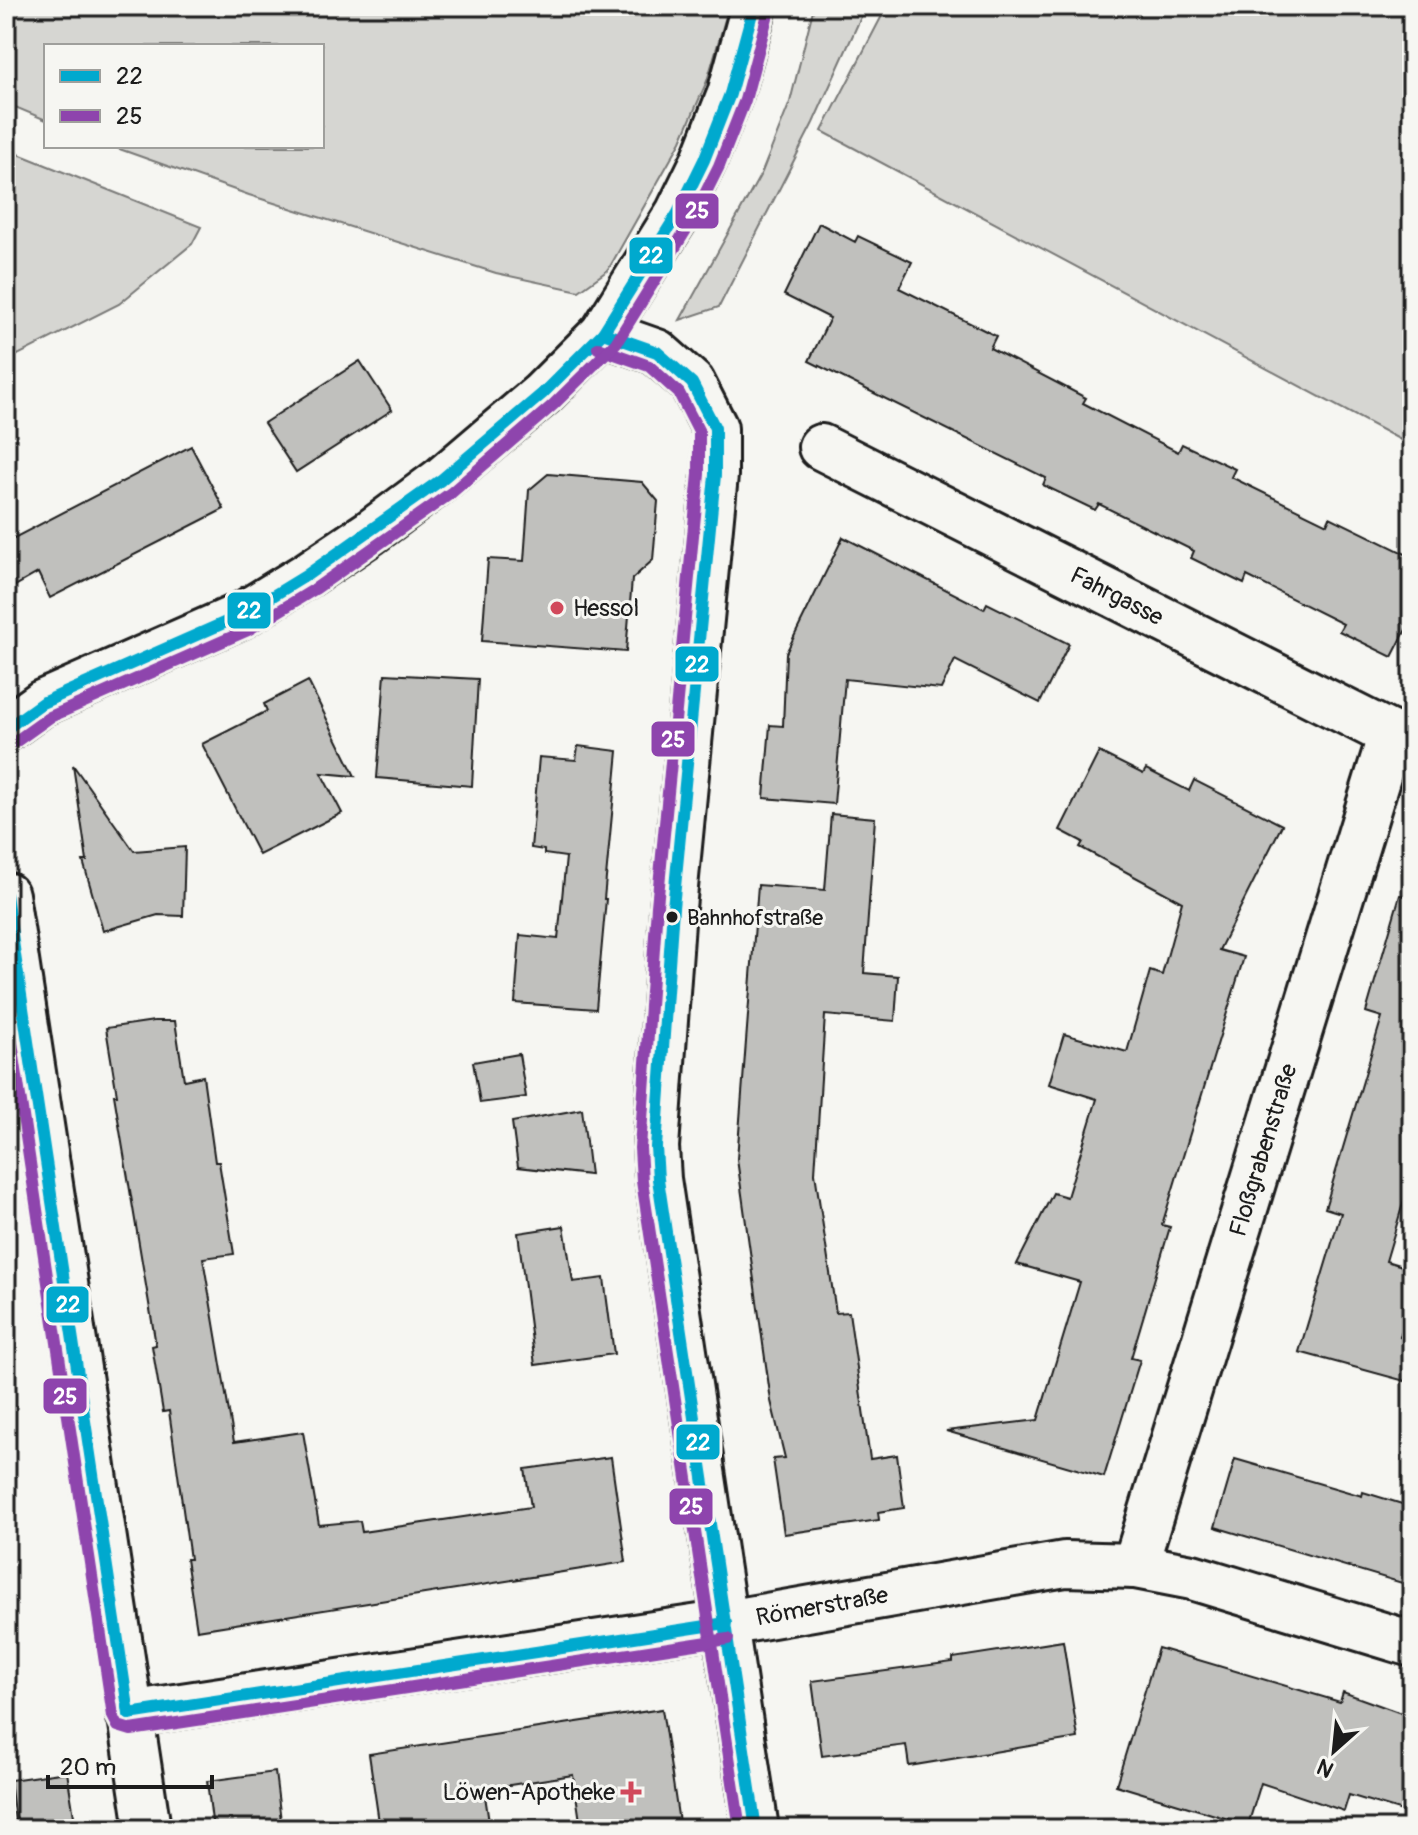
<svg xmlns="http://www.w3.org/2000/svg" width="1418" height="1835" font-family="Pangolin,sans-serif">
  <rect width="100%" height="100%" fill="#f6f6f2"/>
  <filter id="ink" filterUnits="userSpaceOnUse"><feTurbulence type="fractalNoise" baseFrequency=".0125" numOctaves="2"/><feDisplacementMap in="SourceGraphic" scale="16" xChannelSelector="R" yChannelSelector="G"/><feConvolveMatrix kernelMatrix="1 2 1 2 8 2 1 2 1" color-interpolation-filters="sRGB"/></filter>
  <g filter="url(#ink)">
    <!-- green -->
    <g fill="#d6d6d2" stroke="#797977" stroke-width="2">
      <path d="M 6,6 L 729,6 L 707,81 L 681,141 L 608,270 L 579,291 L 496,273 L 249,195 L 111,146 L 322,146 L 322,46 L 46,46 L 46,120 L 15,107 L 6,98 Z"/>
      <path d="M 814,6 L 866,6 L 813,123 L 719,307 L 680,320 L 762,172 L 790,102 Z"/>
      <path d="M 887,6 L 1412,6 L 1412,446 L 822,131 Z"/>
      <path d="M 6,149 L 201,227 L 192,244 L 119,304 L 6,361 Z"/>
    </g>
    <!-- building -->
    <g fill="#c0c0bd" stroke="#1c1c1c" stroke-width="2">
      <path d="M 819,223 L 855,242 L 858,236 L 912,262 L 899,288 L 996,336 L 990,348 L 1086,398 L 1083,403 L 1178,452 L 1182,444 L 1235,469 L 1231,477 L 1327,524 L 1330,517 L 1412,557 L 1412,618 L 1392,657 L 1339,631 L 1343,624 L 1247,576 L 1244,584 L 1191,558 L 1194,551 L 1099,504 L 1095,510 L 1043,485 L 1046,478 L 809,361 L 830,318 L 784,295 Z"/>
      <path d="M 360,361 L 392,410 L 296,472 L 264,423 Z"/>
      <path d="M 191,446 L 224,509 L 50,598 L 38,573 L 6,591 L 6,542 Z"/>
      <path d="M 548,474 L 642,482 L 658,501 L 653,560 L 632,579 L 626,652 L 482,641 L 488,559 L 524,561 L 529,490 Z"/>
      <path d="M 843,537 L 984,609 L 987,603 L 1069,644 L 1040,703 L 955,660 L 941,689 L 845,679 L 834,804 L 764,798 L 770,725 L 783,726 L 786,653 Z"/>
      <path d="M 385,674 L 478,679 L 472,786 L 377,778 Z"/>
      <path d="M 308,681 L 355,776 L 321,773 L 342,813 L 259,855 L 202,744 L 267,711 L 264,704 Z"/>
      <path d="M 578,746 L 618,751 L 604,899 L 606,899 L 596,1009 L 515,1003 L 520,935 L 558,939 L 566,857 L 544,854 L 544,850 L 531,848 L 539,757 L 576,760 Z"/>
      <path d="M 1099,752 L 1143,774 L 1146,769 L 1189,791 L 1194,780 L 1282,825 L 1219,950 L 1244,957 L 1162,1225 L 1170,1227 L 1131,1358 L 1140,1360 L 1104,1477 L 946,1431 L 1038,1420 L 1080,1282 L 1017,1264 L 1053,1193 L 1067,1197 L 1097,1099 L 1049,1084 L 1064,1034 L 1127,1052 L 1150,971 L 1162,975 L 1182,902 L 1080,847 L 1083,842 L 1060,830 Z"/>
      <path d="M 73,765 L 134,851 L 185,847 L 183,916 L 158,915 L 103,931 L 83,861 L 87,861 Z"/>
      <path d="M 831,814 L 875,818 L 864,973 L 898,976 L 895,1021 L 825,1015 L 815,1173 L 836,1313 L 849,1312 L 870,1459 L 897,1455 L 904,1508 L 878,1512 L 879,1520 L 784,1534 L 773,1459 L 785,1458 L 771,1401 L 737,1159 L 758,885 L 825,890 Z"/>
      <path d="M 1400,895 L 1412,896 L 1412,1173 L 1386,1261 L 1412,1269 L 1412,1296 L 1400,1337 L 1412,1341 L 1412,1383 L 1299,1352 L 1341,1213 L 1325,1208 L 1382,1017 L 1366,1012 Z"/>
      <path d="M 154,1021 L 175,1021 L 184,1080 L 203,1076 L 215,1162 L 219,1162 L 234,1254 L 203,1258 L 234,1442 L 303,1432 L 319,1525 L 360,1521 L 362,1532 L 531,1507 L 525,1469 L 611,1457 L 626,1562 L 197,1630 L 186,1559 L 190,1559 L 169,1411 L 163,1412 L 152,1346 L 156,1345 L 114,1095 L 117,1095 L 106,1028 Z"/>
      <path d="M 519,1054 L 526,1097 L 480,1103 L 473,1062 Z"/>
      <path d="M 582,1109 L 590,1175 L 518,1167 L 512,1122 Z"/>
      <path d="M 564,1226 L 573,1282 L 604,1278 L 614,1354 L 535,1365 L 518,1233 Z"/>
      <path d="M 1235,1459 L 1362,1496 L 1363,1492 L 1412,1507 L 1412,1586 L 1215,1527 Z"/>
      <path d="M 1063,1641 L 1078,1738 L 909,1766 L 906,1745 L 822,1756 L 812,1681 L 953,1662 L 953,1658 Z"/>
      <path d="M 1158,1648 L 1340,1702 L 1343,1692 L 1412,1717 L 1412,1814 L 1349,1795 L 1344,1811 L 1261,1783 L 1248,1825 L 1116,1785 Z"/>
      <path d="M 662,1709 L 680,1829 L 597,1829 L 595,1819 L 580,1821 L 573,1775 L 484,1789 L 490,1829 L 380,1829 L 369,1754 Z"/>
      <path d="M 67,1772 L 76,1829 L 16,1829 L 10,1780 Z"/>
      <path d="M 275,1772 L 282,1829 L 213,1829 L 207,1781 Z"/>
    </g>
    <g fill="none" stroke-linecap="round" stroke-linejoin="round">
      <defs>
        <g id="minor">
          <path d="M 603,333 L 657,352 L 692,383 L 715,428 L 715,475 L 673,908 L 656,1147 L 658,1179 L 756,1829"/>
          <path d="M 821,447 L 1412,745"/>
          <path d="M 6,729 L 42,703 L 242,615 L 307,575 L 371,532 L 441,480 L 542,394 L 603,333 L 678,213 L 704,160 L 730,94 L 754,6"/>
          <path d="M 6,895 L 148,1829"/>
          <path d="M 1135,1566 L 1391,734"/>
          <path d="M 129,1714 L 726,1623 L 1065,1564 L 1135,1566 L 1192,1577 L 1412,1644"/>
        </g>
      </defs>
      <!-- minor casing -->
      <use href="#minor" stroke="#1c1c1c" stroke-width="50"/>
      <!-- minor -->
      <use href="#minor" stroke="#f6f6f2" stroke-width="44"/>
      <defs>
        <g id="bus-1">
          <path d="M 603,333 L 657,352 L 692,383 L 715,428 L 715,475 L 673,908 L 656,1147 L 658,1179 L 756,1829"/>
          <path d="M 6,729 L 42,703 L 242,615 L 307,575 L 441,480 L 542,394 L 603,333 L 678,213 L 704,160 L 730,94 L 754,6"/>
          <path d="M 6,895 L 129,1714"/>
          <path d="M 129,1714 L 726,1623"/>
        </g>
        <g id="bus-2">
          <path d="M 598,348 L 649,366 L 679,393 L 699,432 L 699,474 L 657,906 L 640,1148 L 642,1181 L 740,1829"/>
          <path d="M 15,742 L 50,717 L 248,630 L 315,589 L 451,493 L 553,405 L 616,343 L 692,220 L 719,166 L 745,100 L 769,10"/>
          <path d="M 6,1003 L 113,1716 L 118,1726 L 131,1730 L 728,1639"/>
        </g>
      </defs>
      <!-- bus-1 casing -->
      <use href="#bus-1" stroke="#f6f6f2" stroke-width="18"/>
      <!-- bus-2 casing -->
      <use href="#bus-2" stroke="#f6f6f2" stroke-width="18"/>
      <!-- bus-1 -->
      <use href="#bus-1" stroke="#00a9ce" stroke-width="12"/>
      <!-- bus-2 -->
      <use href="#bus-2" stroke="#8e44ad" stroke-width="12"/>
    </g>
  </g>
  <!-- markers -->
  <g fill="#d1495b" stroke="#f6f6f2" stroke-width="3">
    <circle cx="557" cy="608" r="8"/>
    <path d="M627 1780h8v8h8v8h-8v8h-8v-8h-8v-8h8z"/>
  </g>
  <circle fill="#1c1c1c" stroke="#f6f6f2" stroke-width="3" cx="672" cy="917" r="7"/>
  <g text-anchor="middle" stroke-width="6" stroke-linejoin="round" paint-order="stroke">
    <!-- bus labels -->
    <g font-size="22" fill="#1c1c1c" stroke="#f6f6f2" text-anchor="start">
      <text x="687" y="925">Bahnhofstraße</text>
    </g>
    <!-- street labels -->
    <g font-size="24" fill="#1c1c1c" stroke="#f6f6f2">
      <text transform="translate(1117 596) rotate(27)" y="8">Fahrgasse</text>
      <text transform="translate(1263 1150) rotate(-73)" y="8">Floßgrabenstraße</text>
      <text transform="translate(822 1606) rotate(-10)" y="8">Römerstraße</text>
    </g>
    <!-- poi labels -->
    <g font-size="24" fill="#1c1c1c" stroke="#f6f6f2" text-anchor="start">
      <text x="573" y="616">Hessol</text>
      <text x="615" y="1800" text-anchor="end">Löwen-Apotheke</text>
    </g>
  </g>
  <g stroke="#f6f6f2" stroke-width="3">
    <rect x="674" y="192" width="46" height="38" rx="8" fill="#8e44ad"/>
    <rect x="628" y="236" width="46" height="39" rx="8" fill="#00a9ce"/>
    <rect x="226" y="591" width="46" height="39" rx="8" fill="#00a9ce"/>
    <rect x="674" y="645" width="46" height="38" rx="8" fill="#00a9ce"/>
    <rect x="650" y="720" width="46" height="38" rx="8" fill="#8e44ad"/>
    <rect x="45" y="1285" width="45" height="39" rx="8" fill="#00a9ce"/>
    <rect x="42" y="1377" width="46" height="38" rx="8" fill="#8e44ad"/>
    <rect x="675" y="1423" width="46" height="38" rx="8" fill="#00a9ce"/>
    <rect x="668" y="1487" width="46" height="39" rx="8" fill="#8e44ad"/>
  </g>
  <g font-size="22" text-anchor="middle" font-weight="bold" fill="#fff">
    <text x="697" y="218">25</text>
    <text x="651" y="263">22</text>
    <text x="249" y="618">22</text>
    <text x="697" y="672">22</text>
    <text x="673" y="747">25</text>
    <text x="68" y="1312">22</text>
    <text x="65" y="1404">25</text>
    <text x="698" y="1450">22</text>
    <text x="691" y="1514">25</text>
  </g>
  <!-- margin -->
  <rect width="1418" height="1835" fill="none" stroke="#f6f6f2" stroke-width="32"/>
  <rect x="16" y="16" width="1386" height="1803" fill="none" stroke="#1c1c1c" stroke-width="3" filter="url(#ink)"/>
  <!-- legend -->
  <rect x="44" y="44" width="280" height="104" fill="#f6f6f2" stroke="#9f9f9c" stroke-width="2"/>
  <rect x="60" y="70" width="40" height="12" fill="#00a9ce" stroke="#9f9f9c" stroke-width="2"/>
  <text x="116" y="84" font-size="24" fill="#1c1c1c">22</text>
  <rect x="60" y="110" width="40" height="12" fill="#8e44ad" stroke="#9f9f9c" stroke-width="2"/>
  <text x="116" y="124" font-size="24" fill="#1c1c1c">25</text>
  <!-- north arrow -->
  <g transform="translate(1334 1751) rotate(207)" stroke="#f6f6f2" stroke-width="6" paint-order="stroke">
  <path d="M0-6L14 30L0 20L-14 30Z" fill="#1c1c1c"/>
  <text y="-12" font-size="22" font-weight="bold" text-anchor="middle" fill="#1c1c1c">N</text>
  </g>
  <!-- scale -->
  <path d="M48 1775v12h164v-12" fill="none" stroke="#1c1c1c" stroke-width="4"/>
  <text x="60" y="1775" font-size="24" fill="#1c1c1c" stroke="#f6f6f2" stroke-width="6" paint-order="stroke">20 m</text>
</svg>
